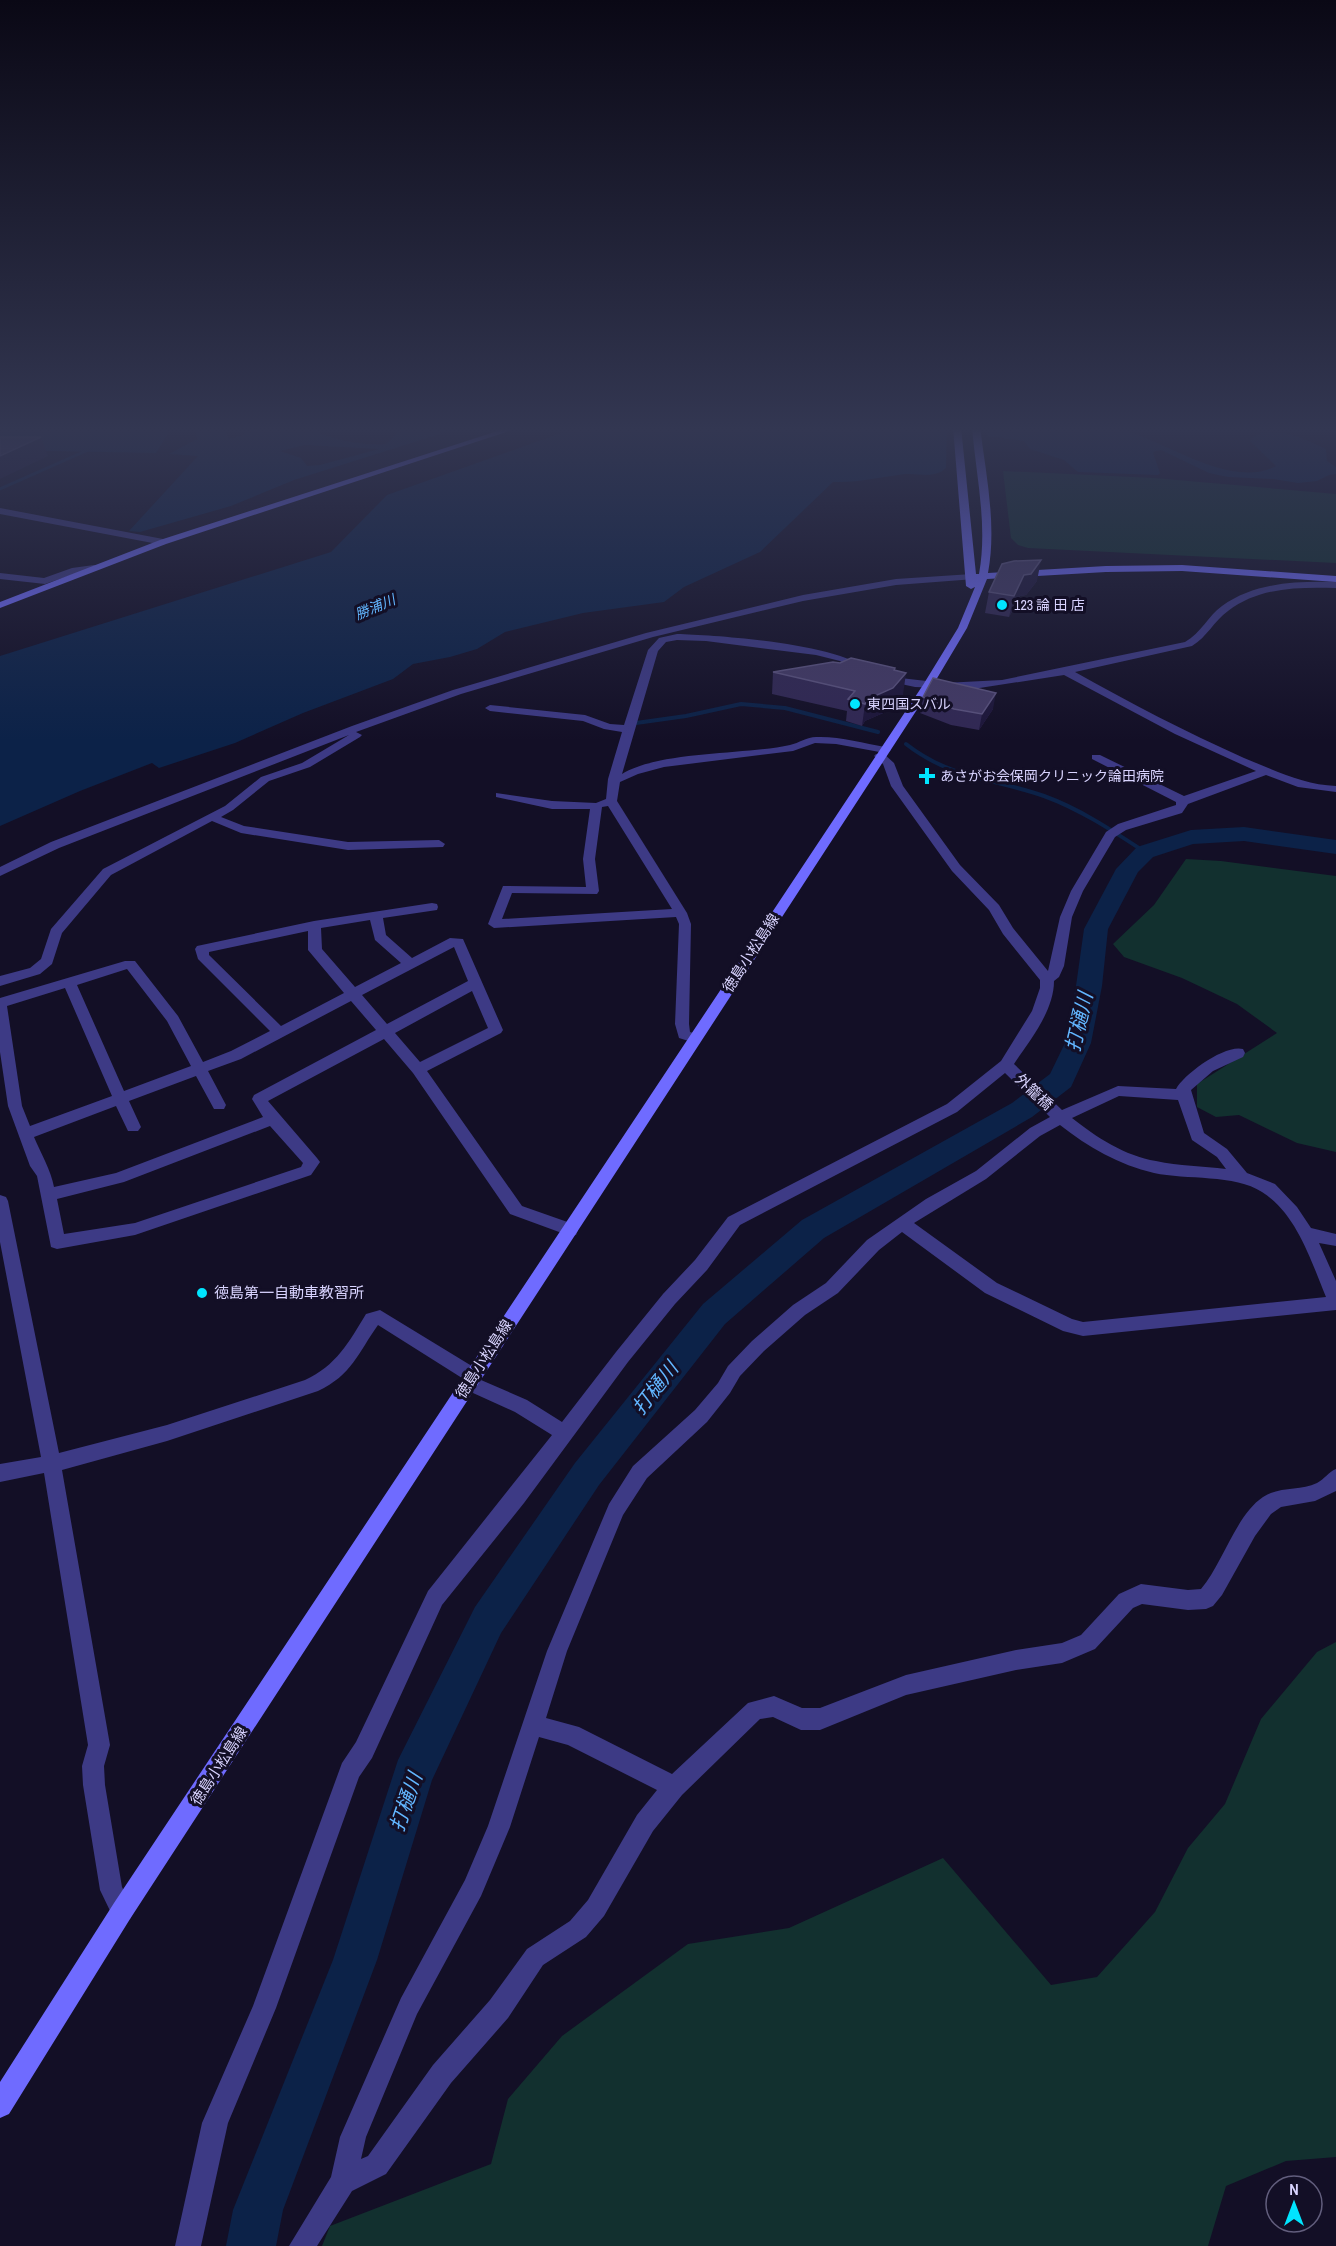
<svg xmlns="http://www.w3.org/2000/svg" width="1336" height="2246" font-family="'Archivo Narrow','Noto Sans JP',sans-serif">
  <rect width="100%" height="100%" fill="#130f26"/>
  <!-- green -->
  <g fill="#12302f">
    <path d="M 1003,471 L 1154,478 L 1336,494 L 1336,563 L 1028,548 L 1018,545 L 1011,538 Z"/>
    <path d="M 1186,859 L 1221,861 L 1336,876 L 1336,1152 L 1297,1143 L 1239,1115 L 1216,1117 L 1197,1107 L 1197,1084 L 1277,1033 L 1237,1004 L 1182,978 L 1124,957 L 1113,944 L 1154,905 Z"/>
    <path d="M 1336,1642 L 1336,2157 L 1286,2161 L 1226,2186 L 1208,2246 L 322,2246 L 330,2226 L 491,2164 L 508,2099 L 562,2036 L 688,1944 L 789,1928 L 943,1858 L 1051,1985 L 1097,1977 L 1155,1912 L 1188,1848 L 1225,1804 L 1261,1719 L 1317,1652 Z"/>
  </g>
  <!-- water -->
  <g fill="#0c2248" fill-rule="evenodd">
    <path d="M 0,427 L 172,427 L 156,453 L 0,450 Z"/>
    <path d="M 194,427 L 224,427 L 229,439 L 243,435 L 249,427 L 326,427 L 320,433 C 341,442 363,445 386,444 L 403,427 L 462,427 L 294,480 L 231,506 L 140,532 L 129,531 L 198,456 L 169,454 L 197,439 ZM 305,445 L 379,449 L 320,465 L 307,466 L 301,458 L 280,451 Z"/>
    <path d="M 578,427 L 947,427 L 946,468 C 934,479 921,473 905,474 C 880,477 858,483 833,482 L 760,552 L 684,587 L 664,602 L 583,613 L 505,632 L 477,649 L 450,657 L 413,664 L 393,679 L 303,713 L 235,743 L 159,768 L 152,763 L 80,791 L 0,826 L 0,656 L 331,552 L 387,495 Z"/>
    <path d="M 992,427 C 1019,427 1047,427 1074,427 C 1089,427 1105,425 1120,429 C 1164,440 1231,490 1276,466 L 1250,441 C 1266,420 1307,440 1326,449 L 1327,461 L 1336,467 L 1336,474 L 1329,475 L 1317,481 L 1298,483 L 1273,479 L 1228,477 L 1209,473 L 1161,450 L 1155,451 L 1153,453 L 1160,473 L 1158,475 L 1078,472 L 1064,460 L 1030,449 L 1024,441 L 988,436 L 986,430 Z"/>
  </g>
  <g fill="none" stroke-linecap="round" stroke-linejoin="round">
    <!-- stream-far1 -->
    <path stroke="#0c2248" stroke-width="3" d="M 0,489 L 88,450"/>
    <!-- stream -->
    <g stroke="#0c2248" stroke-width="4">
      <path d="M 636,723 L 686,716 L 741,704 L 785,708 L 878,732"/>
      <path d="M 906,744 C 951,779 992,778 1044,796 C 1080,809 1113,831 1145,852"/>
    </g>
    <!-- river -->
    <path fill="#0c2248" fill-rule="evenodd" d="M 1244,827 L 1336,840 L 1336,854 L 1244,841 L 1193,844 L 1153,857 L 1138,872 L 1108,929 L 1102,986 L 1091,1043 L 1071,1087 L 1032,1117 L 824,1238 L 725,1324 L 599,1485 L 501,1633 L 432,1780 L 377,1960 L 283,2210 L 276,2246 L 226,2246 L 233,2210 L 333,1960 L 398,1760 L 475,1607 L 575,1463 L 703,1304 L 802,1220 L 1012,1103 L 1050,1074 L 1065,1043 L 1076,986 L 1084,929 L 1116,869 L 1137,847 L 1191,830 Z"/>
    <!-- street -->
    <g fill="#3d3a85" fill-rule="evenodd">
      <path d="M 0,508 L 163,539 L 168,542 L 163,545 L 0,514 Z"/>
      <path d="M 94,565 L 97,566 L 97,570 L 77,573 L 45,584 L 0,579 L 0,573 L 44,578 L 72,568 Z"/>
      <path d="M 972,574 L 977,577 L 975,579 L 896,585 L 803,601 L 653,637 L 461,694 L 356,732 L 362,735 L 360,737 L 310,767 L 269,781 L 233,810 L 221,817 L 244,826 L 348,842 L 439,840 L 445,844 L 443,847 L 348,850 L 241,833 L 212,821 L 111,875 L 62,933 L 52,964 L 40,974 L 0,986 L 0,976 L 30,968 L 41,959 L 51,929 L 103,869 L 225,806 L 261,777 L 302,763 L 349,735 L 59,848 L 0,876 L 0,867 L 51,842 L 352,726 L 453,690 L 646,633 L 803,595 L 896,579 Z"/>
      <path d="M 1336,582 L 1336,588 C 1299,587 1259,587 1228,611 C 1214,621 1207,637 1192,646 L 1075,672 C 1130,703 1186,732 1244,758 C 1274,770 1303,785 1336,786 L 1336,792 L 1298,787 L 1266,775 L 1188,804 L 1182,813 L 1126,830 L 1115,837 L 1083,891 L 1072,917 L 1064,966 L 1059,977 L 1054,981 C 1054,1011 1030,1040 1014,1064 L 1062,1110 L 1118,1086 L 1176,1089 C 1184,1074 1225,1044 1243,1049 L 1245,1053 L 1243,1057 L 1213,1071 L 1191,1090 L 1204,1133 L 1227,1149 L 1247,1173 L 1275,1184 L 1297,1207 L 1311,1228 L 1336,1234 L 1336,1246 L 1319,1243 L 1336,1281 L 1336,1310 L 1083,1336 L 1063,1331 L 985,1293 L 902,1232 L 879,1250 L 838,1293 L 805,1315 L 764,1351 L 740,1376 L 730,1393 L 707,1422 L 647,1478 L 623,1515 L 567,1651 L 546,1718 L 579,1727 L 672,1774 L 748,1703 L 774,1696 L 802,1708 L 820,1708 L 906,1675 L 1016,1650 L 1062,1643 L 1081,1635 L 1119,1594 L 1141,1584 L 1188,1590 L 1201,1589 C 1223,1563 1236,1515 1263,1497 C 1280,1486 1300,1491 1317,1483 C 1325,1479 1328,1472 1336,1469 L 1336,1491 L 1315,1501 L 1281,1507 L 1271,1514 L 1255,1536 L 1222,1595 L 1213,1606 L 1206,1609 L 1188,1610 L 1142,1604 L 1133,1608 L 1095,1649 L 1062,1663 L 1016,1670 L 906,1695 L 820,1730 L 801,1730 L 773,1717 L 760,1719 L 682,1795 L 653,1831 L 604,1916 L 586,1937 L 543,1965 L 508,2018 L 451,2083 L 386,2174 L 352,2191 L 317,2246 L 289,2246 L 331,2177 L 340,2137 L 401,1998 L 465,1880 L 488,1826 L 547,1651 L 609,1504 L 633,1466 L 695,1410 L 718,1383 L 728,1366 L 752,1341 L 793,1305 L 826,1283 L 867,1240 L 926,1199 L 976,1171 L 1030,1128 L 1050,1117 L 1005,1073 L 957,1112 L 740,1225 L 707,1270 L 675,1304 L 628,1362 L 524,1503 L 442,1605 L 372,1758 L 359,1777 L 276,2008 L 228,2123 L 201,2246 L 175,2246 L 202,2123 L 253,2006 L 342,1763 L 356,1742 L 428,1591 L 552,1435 L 515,1412 L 462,1388 L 459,1383 L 462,1378 L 378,1325 C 358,1353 352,1375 318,1391 L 167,1441 L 62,1470 L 110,1745 L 104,1766 L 105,1785 L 122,1887 L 134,1911 L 130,1919 L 122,1923 L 114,1919 L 100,1890 L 83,1785 L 82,1766 L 88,1745 L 44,1473 L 0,1482 L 0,1464 L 41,1457 L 0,1242 L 0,1195 L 6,1197 L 8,1201 L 59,1453 L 167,1425 L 305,1380 C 336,1366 349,1342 366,1314 L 380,1310 L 480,1371 L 483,1376 L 481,1380 L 527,1400 L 562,1422 L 616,1352 L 663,1294 L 695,1260 L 728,1217 L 947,1104 L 1001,1061 L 1032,1011 L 1040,988 L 1040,980 L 1003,934 L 989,910 L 952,871 L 891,786 L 883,764 L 874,756 L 876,754 L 884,754 L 894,763 L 903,786 L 960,865 L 999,905 L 1013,928 L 1048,971 L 1060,917 L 1071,891 L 1106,832 L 1118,824 L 1176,805 L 1176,802 L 1092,759 L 1092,755 L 1100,755 L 1184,796 L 1256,771 L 1175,734 L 1064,675 L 973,689 L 915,687 L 887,681 L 882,678 L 883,676 L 944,683 L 1002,680 L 1185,642 C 1201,633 1208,616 1222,606 C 1255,582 1298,581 1336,582 ZM 1119,1096 L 1178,1100 L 1192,1140 L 1217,1157 L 1226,1169 C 1203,1166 1179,1166 1156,1161 C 1125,1156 1096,1137 1072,1118 ZM 1060,1125 C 1088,1147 1119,1165 1154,1173 C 1186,1180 1235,1174 1262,1192 C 1297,1214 1311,1261 1326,1297 L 1083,1322 L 1072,1319 L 997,1283 L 914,1223 L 986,1179 L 1040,1136 ZM 539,1737 L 568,1745 L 657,1790 L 637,1815 L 588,1900 L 570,1921 L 527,1949 L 490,2000 L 433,2065 L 368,2156 L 361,2159 L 366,2137 L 417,2014 L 481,1896 L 510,1827 Z"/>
      <path d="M 677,634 C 718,635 842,644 869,671 L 860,673 L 840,661 L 816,655 L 706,641 L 677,640 L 666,642 L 658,651 L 622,774 C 659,751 745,755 790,745 C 799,743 807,737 816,737 C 839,736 863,743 885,747 L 891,750 L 885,753 L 836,744 L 815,743 L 793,751 L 664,767 L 638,774 L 620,782 L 617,801 L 687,913 L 691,924 L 689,1024 L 690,1032 L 700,1035 L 702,1038 L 695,1043 L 679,1038 L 675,1024 L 679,924 L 676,917 L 494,928 L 488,924 L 503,886 L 586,887 L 583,859 L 590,809 L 552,809 L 496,797 L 496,793 L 552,801 L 596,803 L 606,799 L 608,779 L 622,732 L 604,729 L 583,721 L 490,711 L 485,708 L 490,705 L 585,715 L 610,724 L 624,725 L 648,650 L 659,638 ZM 608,806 L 672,909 L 502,919 L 512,893 L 597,894 L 599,891 L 595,859 L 602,807 Z"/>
      <path d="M 432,903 L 437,904 L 438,907 L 437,910 L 383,918 L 386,935 L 412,958 L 450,938 L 463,939 L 503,1030 L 501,1033 L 427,1071 L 522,1206 L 576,1225 L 578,1230 L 576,1235 L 570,1236 L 510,1214 L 413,1073 L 384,1039 L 268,1101 L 317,1158 L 320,1162 L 311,1175 L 135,1235 L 57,1249 L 51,1247 L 37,1176 L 30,1166 L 8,1106 L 0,1052 L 0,998 L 125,961 L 135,961 L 178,1016 L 203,1062 L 231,1051 L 270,1031 L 198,959 L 195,949 L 197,946 L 314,921 ZM 370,920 L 375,940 L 401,963 L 355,987 L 322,949 L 321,928 ZM 308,931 L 308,950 L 344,993 L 281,1026 L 209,955 L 209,952 ZM 454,947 L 468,981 L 387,1024 L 362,995 ZM 127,969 L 167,1021 L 191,1066 L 124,1091 L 77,985 ZM 65,988 L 112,1096 L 30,1126 L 22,1106 L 7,1006 ZM 472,991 L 488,1028 L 420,1062 L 395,1033 ZM 351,1001 L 376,1030 L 254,1095 L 252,1099 L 263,1117 L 116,1173 L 54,1187 C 51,1170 41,1154 34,1137 L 116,1106 L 128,1131 L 138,1131 L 141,1127 L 129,1101 L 196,1076 L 214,1109 L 224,1109 L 226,1105 L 208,1071 L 241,1059 ZM 270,1126 L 303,1163 L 301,1167 L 135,1223 L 64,1234 L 57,1199 L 124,1182 Z"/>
    </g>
    <!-- secondary -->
    <g fill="#6f6bff" fill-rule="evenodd">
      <path d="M 510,427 L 521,427 L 166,544 L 0,608 L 0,602 L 160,540 Z"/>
      <path d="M 953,427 L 961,427 L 976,574 L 979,574 C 988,525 976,476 972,427 L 980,427 C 986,475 997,525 988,573 L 1106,566 L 1182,565 L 1336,576 L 1336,582 L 1182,571 L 1106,572 L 987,579 L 967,628 L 933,685 L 130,1919 L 9,2114 L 0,2118 L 0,2082 L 114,1903 L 923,685 L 958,628 L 975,587 L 971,589 L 966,586 Z"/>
    </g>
  </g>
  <!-- wall -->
  <g fill="#312854">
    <path d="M 1037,581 L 1026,595 L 1020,596 L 1009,617 L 985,613 L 989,592 Z"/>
    <path d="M 840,663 L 895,668 L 895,671 L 903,695 L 890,710 L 865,721 L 862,726 L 846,721 L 847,711 L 772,694 L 773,672 Z"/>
    <path d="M 923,697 L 993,709 L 979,730 L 951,725 L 920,713 Z"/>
  </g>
  <!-- shaded-wall -->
  <g fill="#1d163a">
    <path d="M 41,437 L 48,456 L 0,479 L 0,456 Z"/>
    <path d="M 1041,560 L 1037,581 L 1026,595 L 1020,596 L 1009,617 L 1014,596 L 1024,575 Z"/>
    <path d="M 895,668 L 892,689 L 906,673 L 903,695 L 890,710 L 865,721 L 862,726 L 865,704 L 868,699 L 894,670 Z"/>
    <path d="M 996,693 L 993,709 L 979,730 L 982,714 Z"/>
  </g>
  <!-- building -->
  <g fill="#433a66" stroke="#5a527e" stroke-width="1.5">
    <path d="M 0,437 L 41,437 L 0,456 Z"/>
    <path d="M 1041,560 L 1031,574 L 1024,575 L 1014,596 L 989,592 L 1002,564 L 1014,561 Z"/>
    <path d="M 851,658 L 895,668 L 894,670 L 906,673 L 893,688 L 868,699 L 865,704 L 848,699 L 855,691 L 773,672 L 833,662 L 840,663 Z"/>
    <path d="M 933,678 L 996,693 L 982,714 L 954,709 L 923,697 Z"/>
  </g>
  <!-- sky -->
  <linearGradient id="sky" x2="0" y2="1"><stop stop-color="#0a0815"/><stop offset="0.58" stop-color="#333752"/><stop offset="1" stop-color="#333752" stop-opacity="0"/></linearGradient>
  <rect width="1336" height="741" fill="url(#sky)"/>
  <!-- markers -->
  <g fill="#00e5ff" stroke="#130f26" stroke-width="2">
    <circle cx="1002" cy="605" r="6"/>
    <circle cx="855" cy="704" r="6"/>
    <path d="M924 767h6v6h6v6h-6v6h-6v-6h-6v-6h6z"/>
    <circle cx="202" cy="1293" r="6"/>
  </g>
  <g text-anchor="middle" stroke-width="6" stroke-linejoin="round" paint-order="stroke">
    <!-- far-poi labels -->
    <g font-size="14" fill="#d9d4ff" stroke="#130f26" text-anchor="start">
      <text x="1014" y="610">123 論 田 店</text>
      <text x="867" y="709">東四国スバル</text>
      <text x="940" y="781">あさがお会保岡クリニック論田病院</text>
    </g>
    <!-- far-water labels -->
    <g font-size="14" font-style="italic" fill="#62b6ff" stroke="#130f26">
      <text transform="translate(375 607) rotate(-23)" y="5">勝浦川</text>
    </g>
    <!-- street labels -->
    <g font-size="15" fill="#d9d4ff" stroke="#130f26">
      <text transform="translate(751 953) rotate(-57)" y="5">徳島小松島線</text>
      <text transform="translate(1034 1092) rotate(43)" y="5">外籠橋</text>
      <text transform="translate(484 1359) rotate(-57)" y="5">徳島小松島線</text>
      <text transform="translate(219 1766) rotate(-57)" y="5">徳島小松島線</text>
    </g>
    <!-- poi labels -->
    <g font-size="15" fill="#d9d4ff" stroke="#130f26" text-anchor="start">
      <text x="214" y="1298">徳島第一自動車教習所</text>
    </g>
    <!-- near-water labels -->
    <g font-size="20" font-style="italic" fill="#62b6ff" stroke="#130f26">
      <text transform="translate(1079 1022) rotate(-77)" y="7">打樋川</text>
      <text transform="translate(655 1388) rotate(-52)" y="7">打樋川</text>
      <text transform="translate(406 1802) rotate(-71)" y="7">打樋川</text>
    </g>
  </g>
  <!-- north arrow -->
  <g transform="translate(1294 2204)"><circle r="28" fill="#130f26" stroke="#625e7d" stroke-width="1.5"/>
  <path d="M0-4.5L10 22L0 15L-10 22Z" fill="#00e5ff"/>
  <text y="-9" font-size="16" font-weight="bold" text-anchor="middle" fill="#d9d4ff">N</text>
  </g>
</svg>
